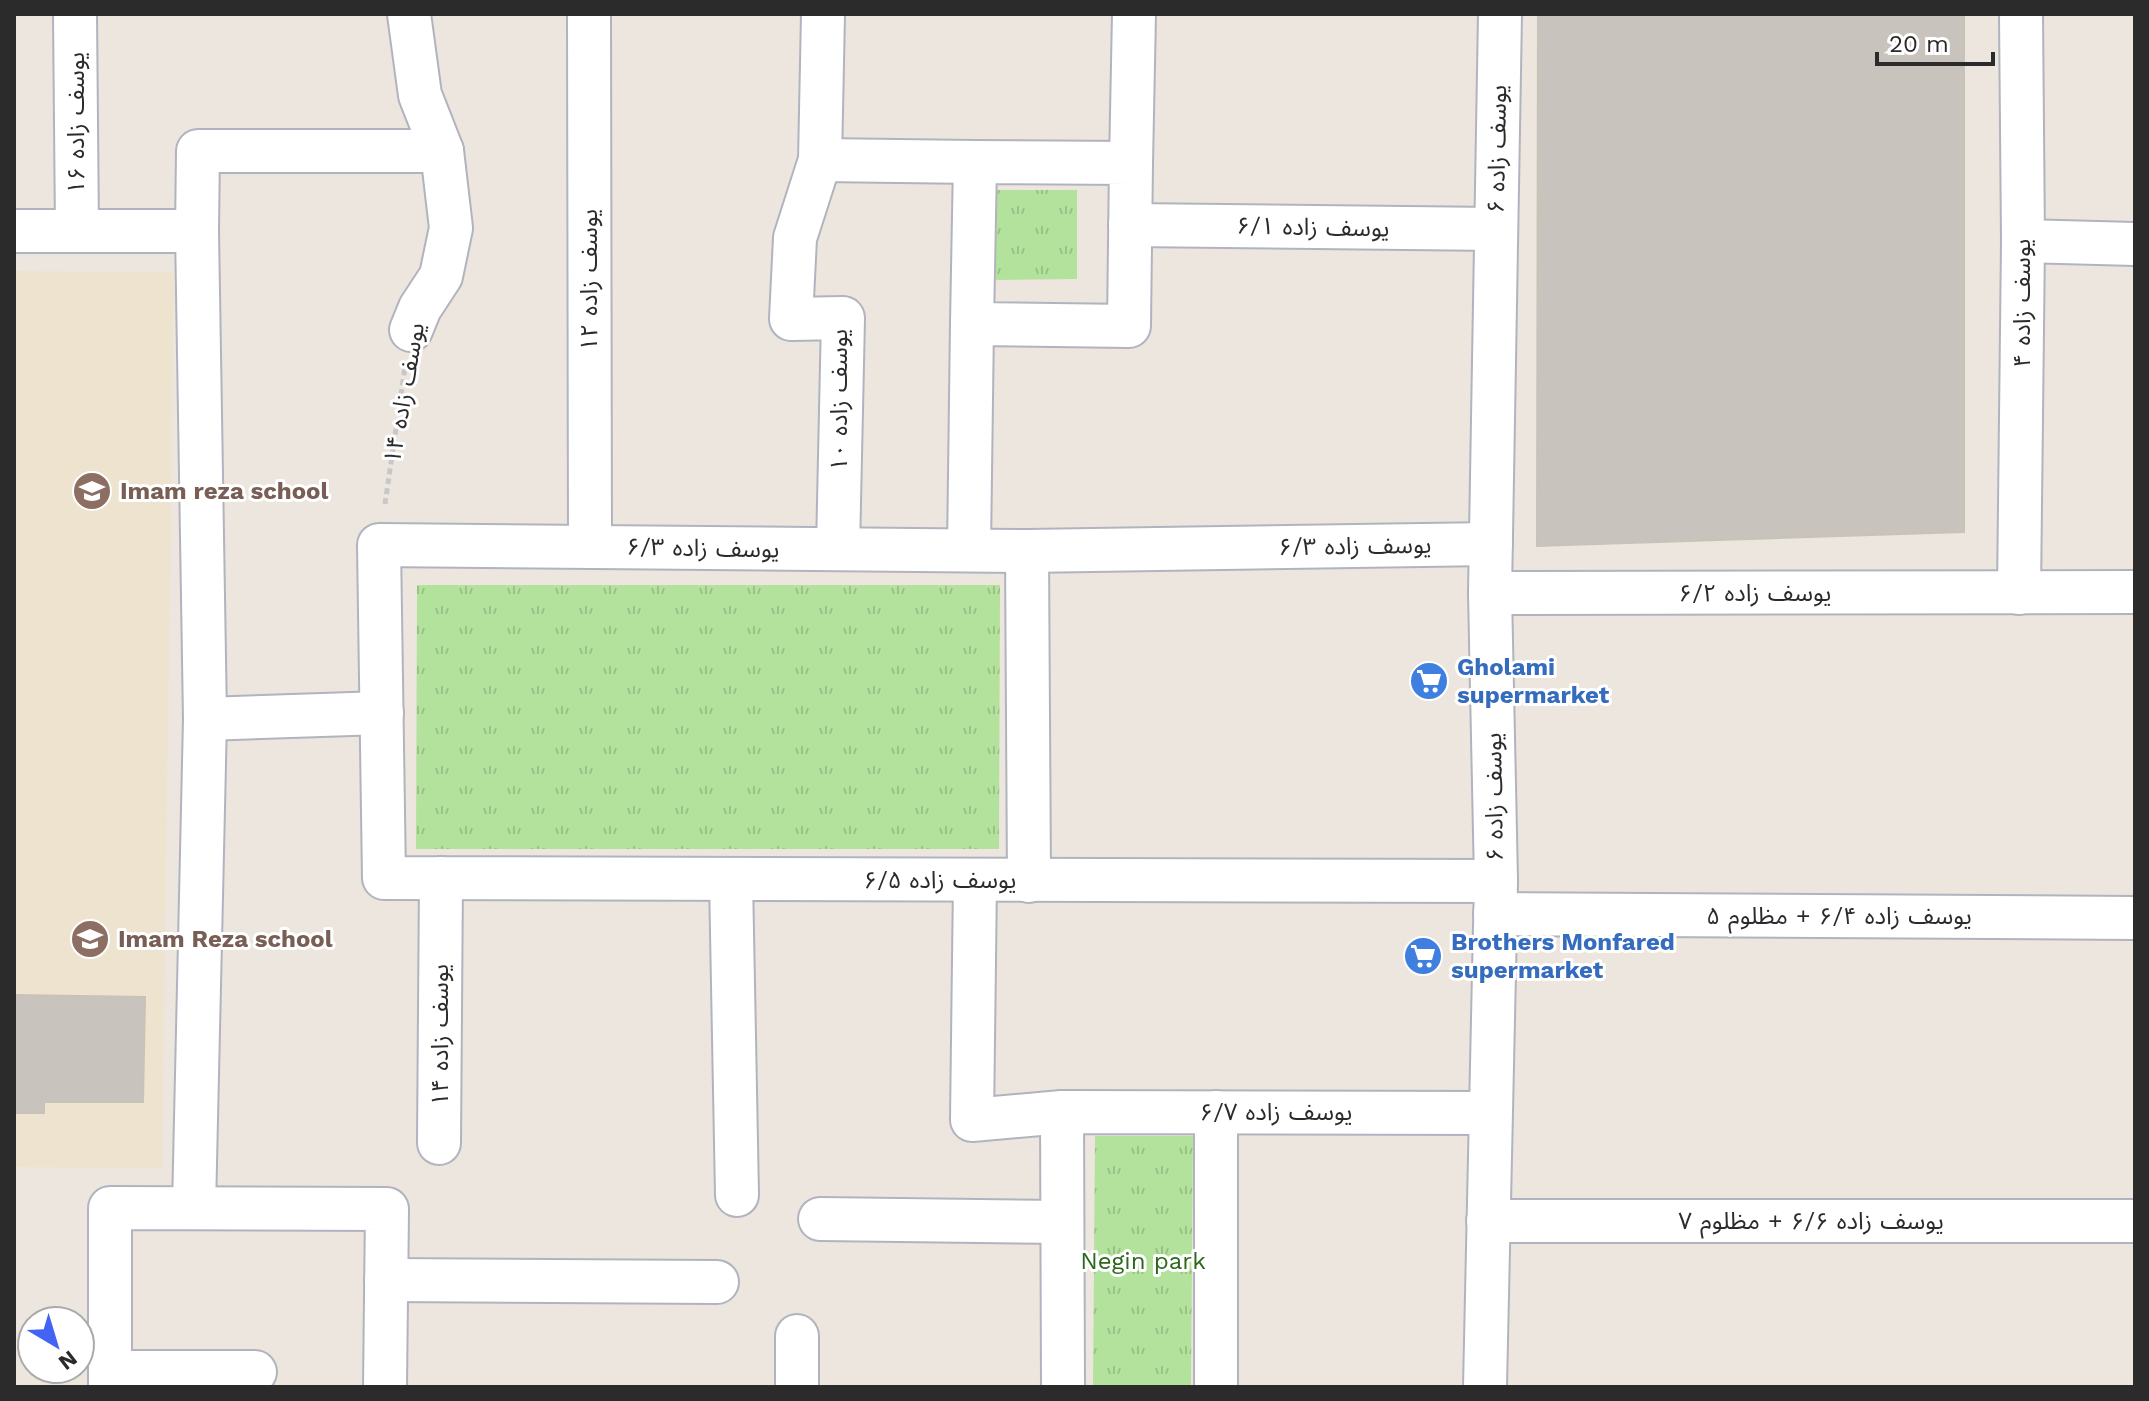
<svg xmlns="http://www.w3.org/2000/svg" width="2149" height="1401" font-family="'Work Sans','Noto Sans Arabic',sans-serif">
  <defs>
    <pattern id="grass-tufts" width="24" height="20" patternUnits="userSpaceOnUse" patternTransform="scale(2)"><rect width="24" height="20" fill="#b3e29c"/><path d="M3 7l-1-3M5 7V3M7 7l1-3M15 17l-1-3M17 17v-4M19 17l1-3" fill="none" stroke="#9ac287"/></pattern>
  </defs>
  <rect width="100%" height="100%" fill="#ede6de"/>
  <!-- education -->
  <path fill="#eee3ce" d="M 14,271 L 174,272 L 162,1168 L 14,1167 Z"/>
  <!-- grass -->
  <g fill="url(#grass-tufts)">
    <path d="M 996,190 L 1077,190 L 1077,279 L 996,280 Z"/>
    <path d="M 417,585 L 1000,585 L 999,849 L 416,849 Z"/>
    <path d="M 1095,1136 L 1193,1136 L 1191,1387 L 1093,1387 Z"/>
  </g>
  <!-- building -->
  <g fill="#c8c3bd" stroke="#c8c2b7" stroke-width="2">
    <path d="M 1538,14 L 1964,14 L 1964,532 L 1537,546 Z"/>
    <path d="M 14,995 L 145,997 L 143,1102 L 44,1102 L 44,1113 L 14,1113 Z"/>
  </g>
  <g fill="none" stroke-linecap="round" stroke-linejoin="round">
    <defs>
      <g id="minor">
        <path d="M 75,14 L 77,231"/>
        <path d="M 409,14 L 420,95 L 442,151 L 451,228 L 441,276 L 420,308 L 411,330"/>
        <path d="M 589,14 L 590,547"/>
        <path d="M 823,14 L 820,160 L 795,238 L 791,319 L 843,318 L 838,549"/>
        <path d="M 820,160 L 975,162"/>
        <path d="M 975,162 L 1131,163 L 1129,326 L 972,324 Z"/>
        <path d="M 1131,163 L 1134,14"/>
        <path d="M 1130,225 L 1496,229"/>
        <path d="M 14,231 L 197,231 L 205,719 L 194,1208"/>
        <path d="M 197,231 L 198,151 L 442,151"/>
        <path d="M 2023,241 L 2135,244"/>
        <path d="M 1491,544 L 1027,551 L 379,545 L 384,878 L 1496,881"/>
        <path d="M 969,550 L 972,324"/>
        <path d="M 1027,551 L 1029,881"/>
        <path d="M 1490,593 L 2135,592"/>
        <path d="M 2019,593 L 2023,241 L 2021,14"/>
        <path d="M 205,719 L 382,713"/>
        <path d="M 731,879 L 737,1195"/>
        <path d="M 975,881 L 972,1120 L 1062,1112 L 1490,1113"/>
        <path d="M 1495,914 L 2135,918"/>
        <path d="M 1062,1112 L 1063,1387"/>
        <path d="M 1216,1112 L 1216,1387"/>
        <path d="M 439,1143 L 441,878"/>
        <path d="M 820,1219 L 1062,1222"/>
        <path d="M 1488,1221 L 2135,1221"/>
        <path d="M 386,1280 L 717,1282"/>
        <path d="M 110,1372 L 255,1372"/>
        <path d="M 110,1387 L 110,1208 L 387,1209 L 385,1387"/>
        <path d="M 797,1387 L 797,1336"/>
        <path d="M 1485,1387 L 1496,881 L 1490,593 L 1500,14"/>
      </g>
    </defs>
    <!-- minor casing -->
    <use href="#minor" stroke="#b1b4be" stroke-width="46"/>
    <!-- path -->
    <path stroke="#c8c8c8" stroke-width="5" stroke-dasharray="6 4" stroke-linecap="butt" d="M 385,504 L 405,367"/>
    <!-- minor -->
    <use href="#minor" stroke="#fff" stroke-width="42"/>
  </g>
  <!-- icons -->
  <defs>
    <symbol id="school-disc" viewBox="-11 -11 22 22"><circle r="9.5" fill="#8d6e63" stroke="#fff"/><path d="M0-5L7-2L0 1L-7-2ZM-4 1L0 2.5L4 1V4Q0 6-4 4Z" fill="#fff"/></symbol>
    <symbol id="supermarket-disc" viewBox="-11 -11 22 22"><circle r="9.5" fill="#3f7fe0" stroke="#fff"/><path d="M-6-5.5h2.5l.6 2H6L4.5 2H-2.5L-4.4-4H-6ZM-1.5 3.2a1.3 1.3 0 1 0 .1 0ZM3 3.2a1.3 1.3 0 1 0 .1 0Z" fill="#fff"/></symbol>
  </defs>
  <g fill-rule="evenodd">
    <use href="#school-disc" x="70" y="469" width="44" height="44"/>
    <use href="#supermarket-disc" x="1407" y="659" width="44" height="44"/>
    <use href="#school-disc" x="68" y="917" width="44" height="44"/>
    <use href="#supermarket-disc" x="1401" y="934" width="44" height="44"/>
  </g>
  <g text-anchor="middle" stroke-width="6" stroke-linejoin="round" paint-order="stroke">
    <!-- street labels -->
    <g font-size="24" fill="#2b2b2b" stroke="#fff">
      <text transform="translate(76 123) rotate(-90)" y="8">یوسف زاده ۱۶</text>
      <text transform="translate(1497 149) rotate(-89)" y="8">یوسف زاده ۶</text>
      <text transform="translate(1313 227) rotate(1)" y="8">یوسف زاده ۶/۱</text>
      <text transform="translate(589 280) rotate(-90)" y="8">یوسف زاده ۱۲</text>
      <text transform="translate(2022 303) rotate(-90)" y="8">یوسف زاده ۴</text>
      <text transform="translate(404 393) rotate(-80)" y="8">یوسف زاده ۱۴</text>
      <text transform="translate(839 400) rotate(-90)" y="8">یوسف زاده ۱۰</text>
      <text transform="translate(1355 546) rotate(-1)" y="8">یوسف زاده ۶/۳</text>
      <text transform="translate(703 548) rotate(1)" y="8">یوسف زاده ۶/۳</text>
      <text x="1755" y="601">یوسف زاده ۶/۲</text>
      <text transform="translate(1494 797) rotate(-91)" y="8">یوسف زاده ۶</text>
      <text x="940" y="888">یوسف زاده ۶/۵</text>
      <text x="1839" y="924">یوسف زاده ۶/۴ + مظلوم ۵</text>
      <text transform="translate(440 1035) rotate(-90)" y="8">یوسف زاده ۱۴</text>
      <text x="1276" y="1120">یوسف زاده ۶/۷</text>
      <text x="1811" y="1229">یوسف زاده ۶/۶ + مظلوم ۷</text>
    </g>
    <!-- education labels -->
    <g font-size="24" font-weight="bold" fill="#785e54" stroke="#fff" text-anchor="start">
      <text x="120" y="499">Imam reza school</text>
      <text x="118" y="947">Imam Reza school</text>
    </g>
    <!-- shop labels -->
    <g font-size="24" font-weight="bold" fill="#366cbe" stroke="#fff" text-anchor="start">
      <text x="1457" y="675">Gholami<tspan x="1457" dy="28">supermarket</tspan></text>
      <text x="1451" y="950">Brothers Monfared<tspan x="1451" dy="28">supermarket</tspan></text>
    </g>
    <!-- park labels -->
    <g font-size="24" fill="#2c671c" stroke="#fff">
      <text x="1143" y="1269">Negin park</text>
    </g>
  </g>
  <!-- border -->
  <rect width="2149" height="1401" fill="none" stroke="#2b2b2b" stroke-width="32"/>
  <!-- north arrow -->
  <g transform="translate(56 1345) rotate(142)"><circle r="38" fill="#ffffff" stroke="#aaaaaa" stroke-width="2"/>
  <path d="M0-6L14 30L0 20L-14 30Z" fill="#4363f5"/>
  <text y="-12" font-size="22" font-weight="bold" text-anchor="middle" fill="#2b2b2b">N</text>
  </g>
  <!-- scale -->
  <path d="M1877 52v12h116v-12" fill="none" stroke="#2b2b2b" stroke-width="4"/>
  <text x="1889" y="52" font-size="24" fill="#2b2b2b" stroke="#ffffff" stroke-width="6" paint-order="stroke">20 m</text>
</svg>
